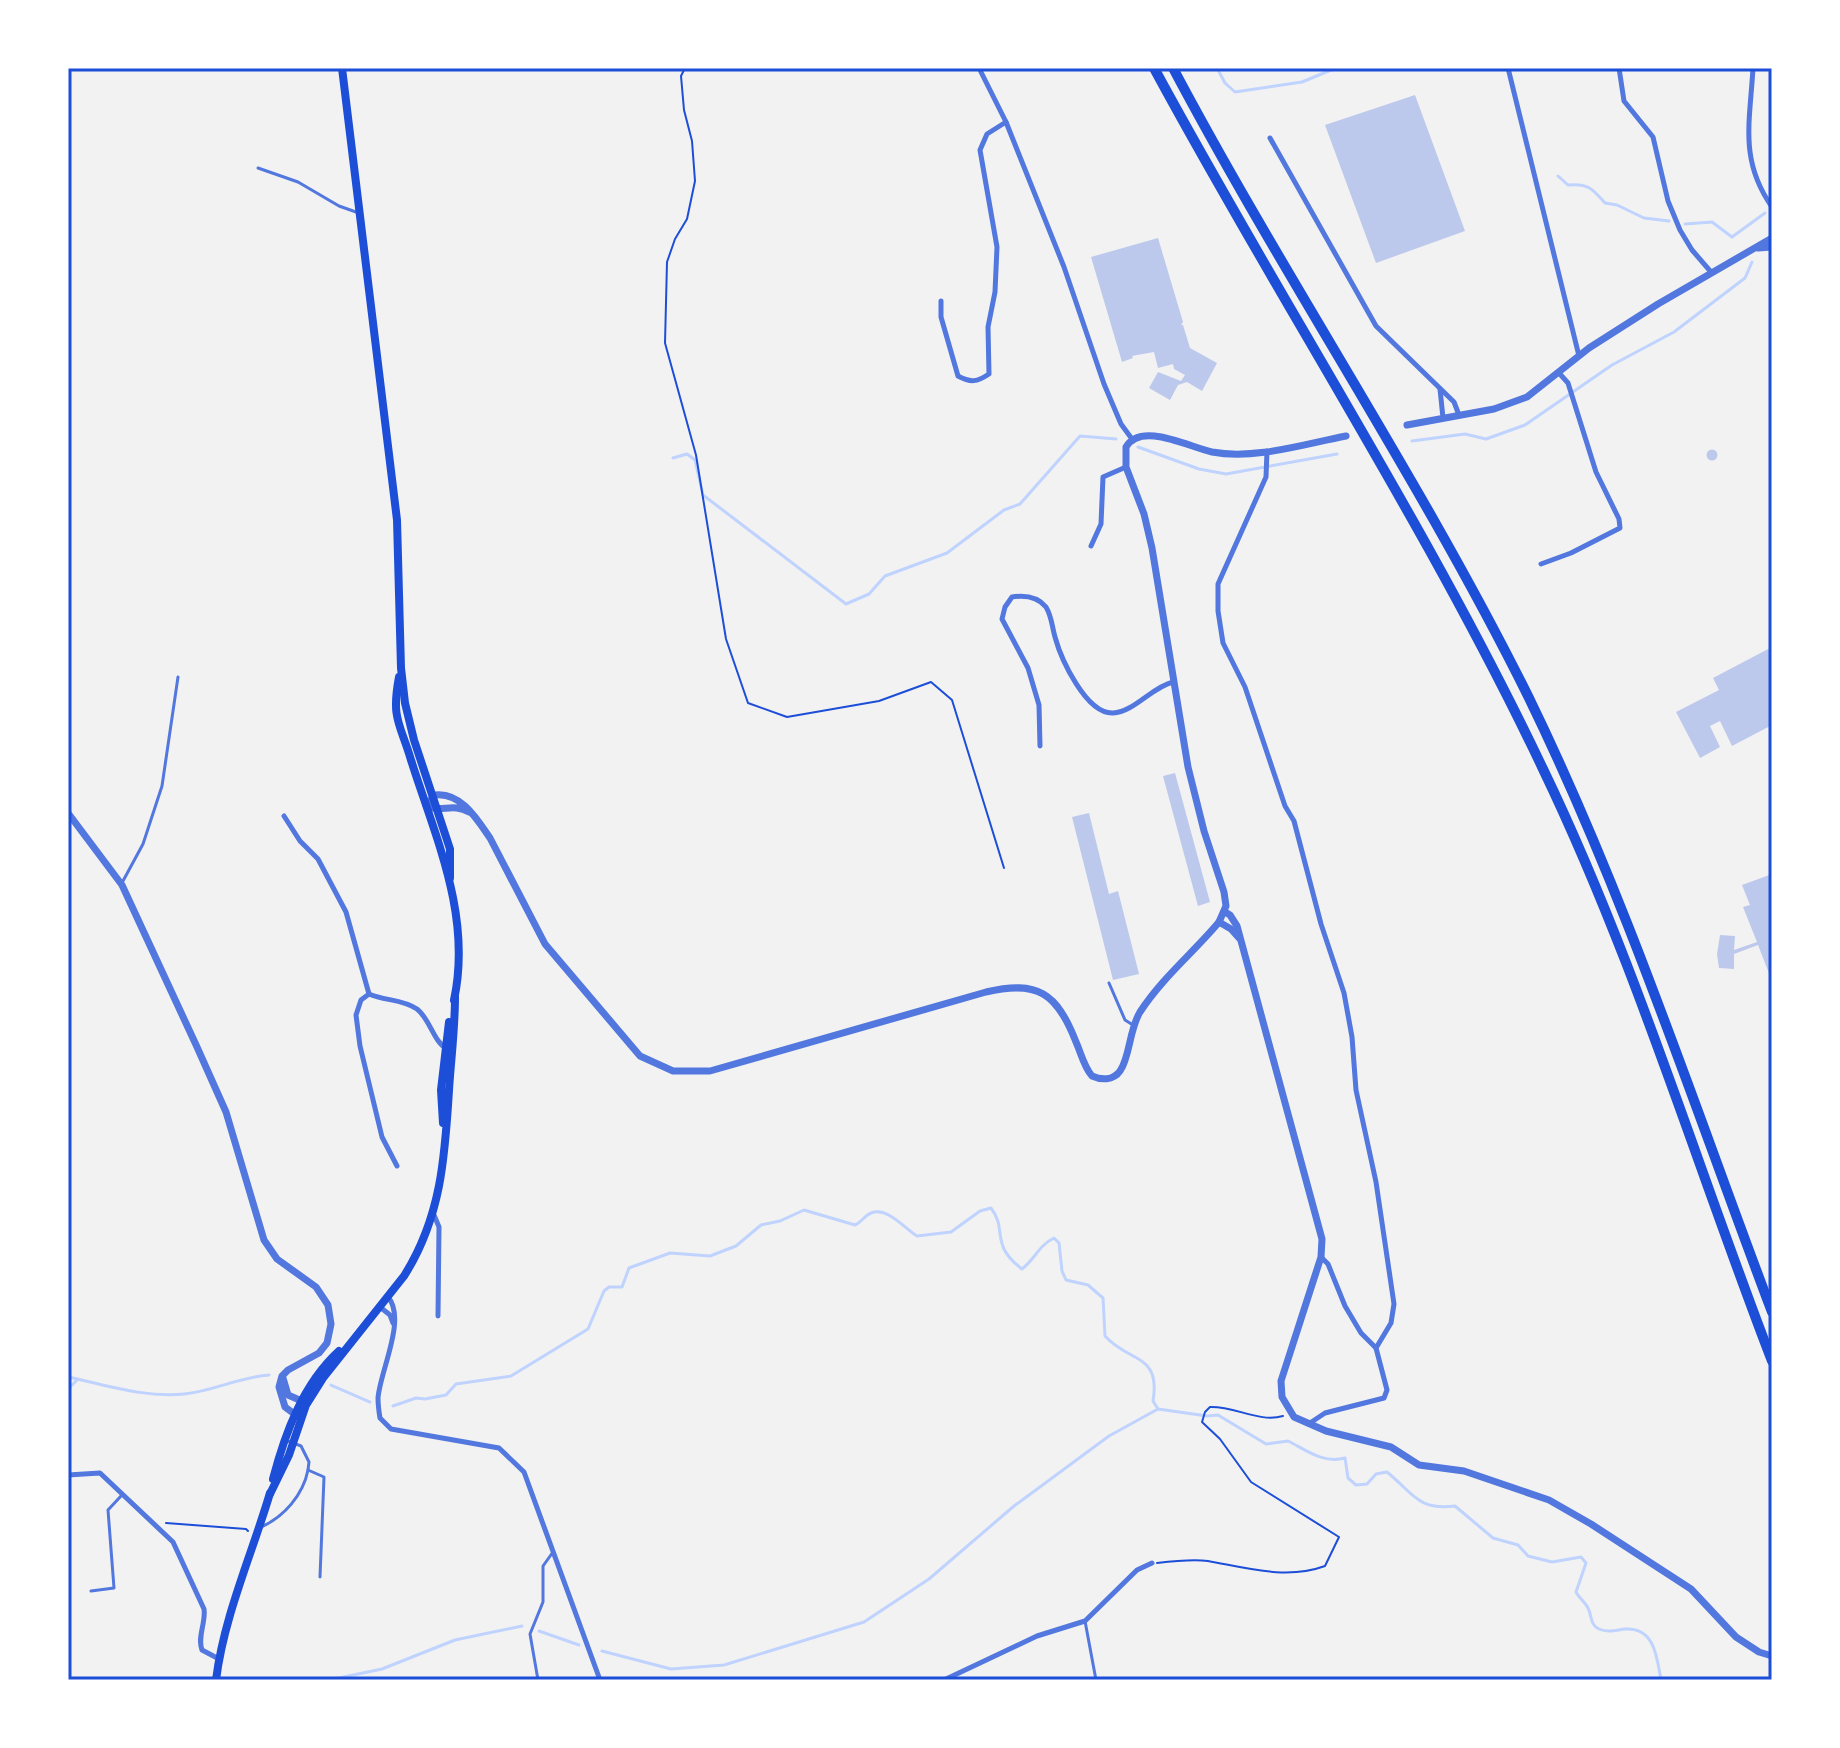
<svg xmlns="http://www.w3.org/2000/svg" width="1840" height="1748" font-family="Karla,sans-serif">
  <rect width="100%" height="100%" fill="#f2f2f2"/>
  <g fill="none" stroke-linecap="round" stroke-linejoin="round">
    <!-- stream -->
    <g stroke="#bfd3fe" stroke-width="3">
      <path d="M 1217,68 L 1225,83 L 1235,92 L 1302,82 L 1336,68"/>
      <path d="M 1558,176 L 1568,185 C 1588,183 1593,189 1605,203 L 1617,205 L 1644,218 L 1669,221"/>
      <path d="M 1685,224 L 1712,222 L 1732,237 L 1765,213"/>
      <path d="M 1412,441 L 1465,434 L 1486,439 L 1525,425 L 1612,365 L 1674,332 L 1745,278 L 1752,262"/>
      <path d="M 1138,447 L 1199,469 L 1226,474 L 1337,454"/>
      <path d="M 673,458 L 687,454 L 695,460 L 703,495 L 846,604 L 869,594 L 885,576 L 947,553 L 1004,510 L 1020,504 L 1080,436 L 1116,439"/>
      <path d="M 68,1377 C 107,1385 144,1398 184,1394 C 214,1391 239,1377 269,1375"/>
      <path d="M 331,1385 L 370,1402"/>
      <path d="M 68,1389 L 78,1379"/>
      <path d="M 393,1406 L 416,1398 L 425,1399 L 446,1395 L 456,1384 L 511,1376 L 588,1329 L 604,1291 L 609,1287 L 622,1287 L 629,1268 L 670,1253 L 710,1256 L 736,1246 L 761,1225 L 780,1221 L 804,1210 L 855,1225 C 862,1222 864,1216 871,1213 C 887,1206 905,1229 917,1236 L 951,1232 L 980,1211 L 991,1208 C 1008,1230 989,1244 1022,1269 C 1036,1258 1038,1246 1054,1238 L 1059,1243 L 1062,1271 L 1066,1280 L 1088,1285 L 1103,1298 L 1105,1336 C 1129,1363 1161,1353 1153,1401 L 1158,1409 L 1207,1416 L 1218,1415 L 1266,1444 L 1288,1441 C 1306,1450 1323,1464 1345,1458 L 1348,1478 L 1356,1485 L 1367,1484 L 1376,1474 L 1387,1472 C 1413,1493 1418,1511 1455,1506 L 1493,1538 L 1518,1545 L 1528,1556 L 1552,1562 L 1581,1557 L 1586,1563 L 1576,1592 C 1579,1598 1585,1602 1588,1608 C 1592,1616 1590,1625 1599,1629 C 1608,1633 1616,1630 1625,1629 C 1655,1627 1657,1658 1661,1680"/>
      <path d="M 539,1631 L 579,1645"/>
      <path d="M 602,1651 L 671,1669 L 724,1665 L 864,1622 L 929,1579 L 1014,1506 L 1109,1436 L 1158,1409"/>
      <path d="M 329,1680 L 382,1669 L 455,1640 L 522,1626"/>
    </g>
  </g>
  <!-- building -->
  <g fill="#bdc9ec">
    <path d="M 1415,95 L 1465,231 L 1376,263 L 1325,125 Z"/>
    <path d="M 1158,238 L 1183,322 L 1181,325 L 1183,325 L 1190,348 L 1217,363 L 1202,391 L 1187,382 L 1178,385 L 1170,400 L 1149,388 L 1158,372 L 1181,381 L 1185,375 L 1174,369 L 1173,364 L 1158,368 L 1154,352 L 1132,356 L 1133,358 L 1122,362 L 1091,257 Z"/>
    <circle cx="1712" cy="455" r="5.5"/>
    <path d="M 1772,647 L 1772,725 L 1732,746 L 1720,721 L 1710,726 L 1720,747 L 1700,758 L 1676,712 L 1719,690 L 1713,678 Z"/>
    <path d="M 1175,773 L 1210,902 L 1198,906 L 1163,776 Z"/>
    <path d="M 1089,813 L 1109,894 L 1118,891 L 1139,974 L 1113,980 L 1072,817 Z"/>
    <path d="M 1772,874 L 1772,981 L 1758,945 L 1734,954 L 1734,969 L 1719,968 L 1717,954 L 1720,935 L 1735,936 L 1734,950 L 1757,942 L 1743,907 L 1750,905 L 1742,885 Z"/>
  </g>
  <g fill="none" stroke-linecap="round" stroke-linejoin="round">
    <!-- path -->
    <g stroke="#1d4ed8" stroke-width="2">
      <path d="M 685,68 L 681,76 L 684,110 L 692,141 L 695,181 L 687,219 L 675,239 L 667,262 L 665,343 L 696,455 L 726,639 L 748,703 L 787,717 L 879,701 L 931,682 L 952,700 L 1004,868"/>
      <path d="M 166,1523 L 246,1529 L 248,1531"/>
      <path d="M 1157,1563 C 1174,1561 1191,1559 1208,1561 C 1247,1568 1287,1580 1325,1566 L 1339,1537 L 1251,1482 L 1220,1439 L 1202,1422 L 1205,1412 L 1210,1407 C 1235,1406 1259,1423 1283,1416"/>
    </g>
    <!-- service -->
    <g stroke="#5277de" stroke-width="3">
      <path d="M 258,168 L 298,182 L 339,206 L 356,212"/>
      <path d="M 123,881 L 143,844 L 162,786 L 178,677"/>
      <path d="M 1109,983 L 1125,1020 L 1133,1025"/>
      <path d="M 285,1440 L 301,1446 L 309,1462 L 308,1470 L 324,1477 L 320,1577"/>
      <path d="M 261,1527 C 284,1517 303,1495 308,1470"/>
      <path d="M 91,1591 L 114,1588 L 108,1510 L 121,1496"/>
      <path d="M 1085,1621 L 1096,1680"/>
      <path d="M 538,1680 L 530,1634 L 543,1602 L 543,1566 L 553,1552"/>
    </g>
    <!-- minor -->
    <g stroke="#5277de" stroke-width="5">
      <path d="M 979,68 L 1006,122 L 1064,267 L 1104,384 L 1121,424 L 1132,439"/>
      <path d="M 1508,68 L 1579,356"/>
      <path d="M 1619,68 L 1624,101 L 1653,137 L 1668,201 L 1680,230 L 1692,250 L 1711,272"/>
      <path d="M 1753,68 C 1750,122 1739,160 1772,207"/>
      <path d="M 1270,138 L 1376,326 L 1454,402 L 1459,415"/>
      <path d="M 941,301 L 941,317 L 958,376 C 971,383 977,382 989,374 L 988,327 L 995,292 L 997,247 L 980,150 L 987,134 L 1006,122"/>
      <path d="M 1440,389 L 1443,418"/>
      <path d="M 1267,451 L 1266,477 L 1218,584 L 1218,611 L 1223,643 L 1245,687 L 1285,806 L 1294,821 L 1321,924 L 1344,993 L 1352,1037 L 1356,1090 L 1376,1182 L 1394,1304 L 1391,1323 L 1376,1348"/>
      <path d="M 1091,546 L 1101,524 L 1103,477 L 1126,467"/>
      <path d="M 1541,564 L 1571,553 L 1620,528 L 1619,519 L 1596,472 L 1568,383 L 1559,373"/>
      <path d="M 1040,746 L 1039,705 L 1028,668 L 1002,619 L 1005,607 L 1012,597 C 1025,595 1037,596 1046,607 C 1052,617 1052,627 1055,637 C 1061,659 1086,714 1113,713 C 1134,712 1152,687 1173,682"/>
      <path d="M 284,816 L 300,841 L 318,859 L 346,912 L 369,994 C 385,1001 402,999 417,1009 C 430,1019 433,1041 447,1049"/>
      <path d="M 369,994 L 361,1000 L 356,1015 L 360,1046 L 382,1137 L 397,1166"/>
      <path d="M 434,1215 L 439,1227 L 438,1316"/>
      <path d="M 388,1297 C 407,1319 380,1371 378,1398 C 378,1405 379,1412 380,1418 L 391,1429 L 499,1448 L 524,1472 L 600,1680"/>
      <path d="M 380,1307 L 390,1315 L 393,1323"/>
      <path d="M 1310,1423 L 1325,1413 L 1384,1398 L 1387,1390 L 1376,1348 L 1361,1333 L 1345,1306 L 1328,1264 L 1321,1257"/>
      <path d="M 68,1475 L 100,1473 L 173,1542 L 204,1609 C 206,1623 197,1637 202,1650 L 219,1659"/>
      <path d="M 944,1680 L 1037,1636 L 1085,1621 L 1137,1570 L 1152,1563"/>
    </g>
    <!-- tertiary -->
    <g stroke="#5277de" stroke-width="7">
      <path d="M 1758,248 L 1772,247"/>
      <path d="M 1407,425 L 1494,409 L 1527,397 L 1589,348 L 1658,304 L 1772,238"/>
      <path d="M 469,812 C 452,802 440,814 426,805 L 435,795 C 461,792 477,819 490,838 L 545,944 L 640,1056 L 673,1071 L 710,1071 L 986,992 C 1038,980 1057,993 1076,1042 C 1081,1053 1084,1067 1092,1076 C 1101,1080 1113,1081 1120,1071 C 1130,1057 1129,1030 1140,1012 C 1162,978 1194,952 1219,922 L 1226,906 L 1224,892 L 1204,831 L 1188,767 L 1152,548 L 1144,514 L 1126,467 L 1126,447 C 1141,421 1189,447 1212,452 C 1255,460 1304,444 1346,436"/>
      <path d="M 68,813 L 122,885 L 197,1047 L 226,1112 L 264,1240 L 277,1259 L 316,1287 L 328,1305 L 331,1324 L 327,1343 L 319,1353 L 288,1370 L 282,1376 L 279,1387 L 285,1407 L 297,1416"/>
      <path d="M 1225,912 L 1230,915 L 1237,926 L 1322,1239 L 1321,1257 L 1281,1381 L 1282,1397 L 1294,1417 L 1326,1431 L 1391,1447 L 1419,1465 L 1464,1471 L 1549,1500 L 1591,1524 L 1691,1589 L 1736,1637 L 1759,1652 L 1772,1656"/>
      <path d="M 1219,922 L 1231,929 L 1239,938"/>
      <path d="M 283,1378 L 288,1395 L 304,1402"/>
    </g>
    <!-- secondary -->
    <g stroke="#1d4ed8" stroke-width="8">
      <path d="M 342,68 L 397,520 L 401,668 L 405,703 L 414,740 L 450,849 L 450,878"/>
      <path d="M 399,677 C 391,719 400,723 411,760 C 436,839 472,916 454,1000"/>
      <path d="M 443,1123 L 441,1090 L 449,1022"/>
      <path d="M 273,1479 C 285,1433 303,1384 339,1351"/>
      <path d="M 270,1494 L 289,1455 L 306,1405 L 323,1378 L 404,1276 C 441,1218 445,1157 449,1090 C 451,1059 455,1028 455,997"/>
      <path d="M 216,1680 C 224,1616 252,1554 270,1493"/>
    </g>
    <!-- motorway -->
    <g stroke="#1d4ed8" stroke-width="10">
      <path d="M 1154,68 C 1281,303 1428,527 1543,769 C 1635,960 1696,1164 1772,1361"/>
      <path d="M 1173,68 C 1286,281 1422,482 1529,698 C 1626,897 1694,1106 1772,1312"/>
    </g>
  </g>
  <!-- border -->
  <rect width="1840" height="1748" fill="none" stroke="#ffffff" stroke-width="140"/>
  <rect x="70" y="70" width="1700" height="1608" fill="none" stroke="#1d4ed8" stroke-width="3"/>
</svg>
